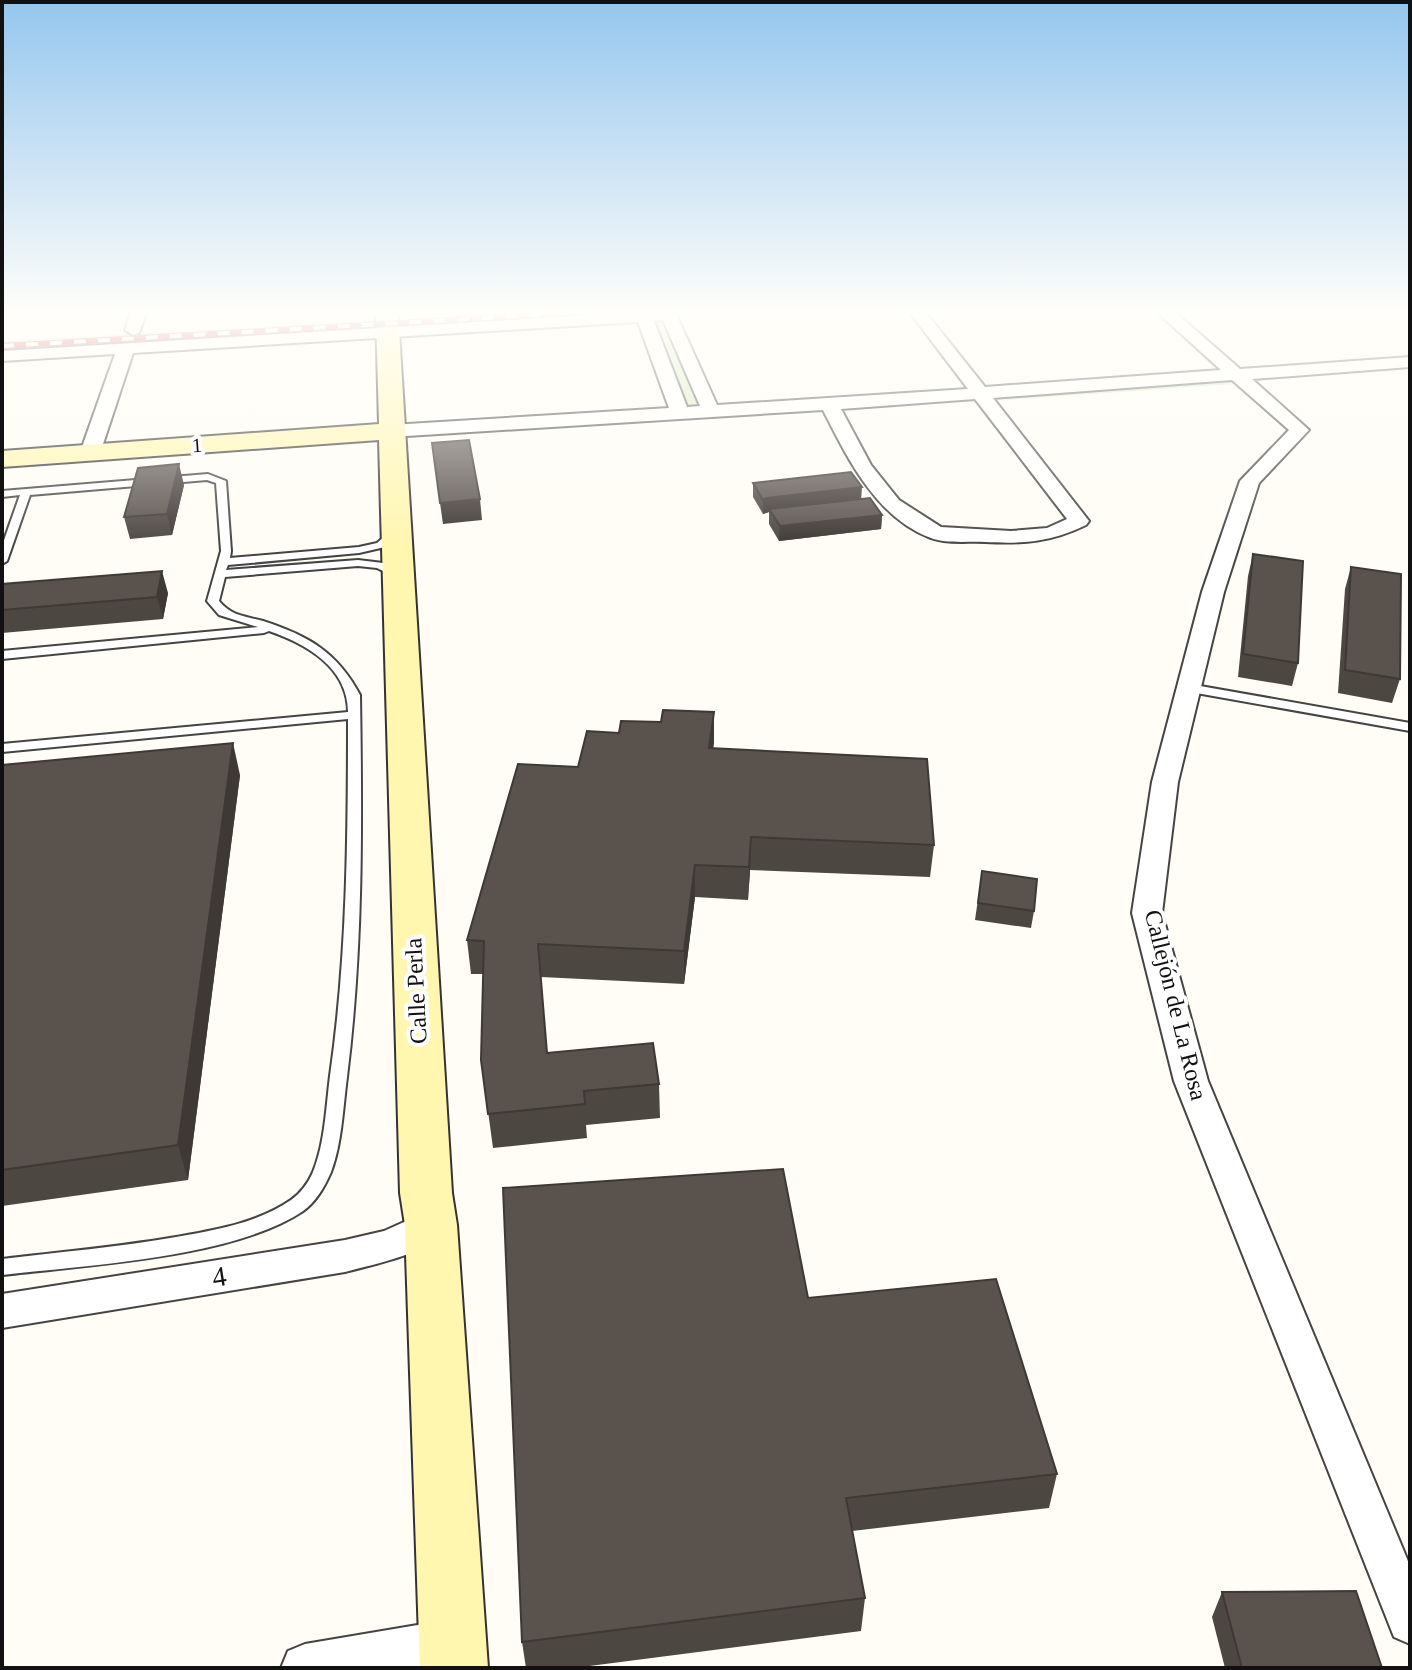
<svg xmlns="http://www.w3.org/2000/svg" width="1412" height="1670" font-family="'Times New Roman',serif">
  <rect width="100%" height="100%" fill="#fffdf5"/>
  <!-- green -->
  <g fill="#d5ebbd">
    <path d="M 655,320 L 665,320 L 700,406 L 689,407 Z"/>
    <path d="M 371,321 L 370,329 L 2,354 L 2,341 Z"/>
    <path d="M 1227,380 L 1233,384 L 1007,400 L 1006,396 Z"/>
  </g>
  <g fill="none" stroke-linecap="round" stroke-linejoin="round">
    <defs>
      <g id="lane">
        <path d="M 208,474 L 226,481 L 231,551 L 230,558 L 359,547 L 377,543 L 392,530 L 400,530 L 401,532 L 385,547 L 359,553 L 228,565 L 226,570 L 358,560 L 383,563 L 401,572 L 401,576 L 393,576 L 377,568 L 358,566 L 225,577 L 219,601 C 231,616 245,616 263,621 C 309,636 337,652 360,695 C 362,822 363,950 347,1077 C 343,1107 342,1143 331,1172 C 325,1186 315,1203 303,1211 C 233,1258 86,1265 2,1275 L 2,1259 C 60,1252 119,1247 176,1237 C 215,1230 258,1223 291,1200 C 300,1194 309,1182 313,1172 C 325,1143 326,1107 330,1076 C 347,958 348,839 348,719 L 2,752 L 2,744 L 348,712 C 348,668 307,644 269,631 L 264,633 L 2,659 L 2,651 L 258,627 L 219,615 L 207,601 L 221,551 L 216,483 L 207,480 L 30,495 L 7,561 L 2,564 L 2,546 L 20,495 L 2,497 L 2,491 Z"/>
        <path d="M 1189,684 L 1410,723 L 1410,731 L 1185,691 L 1183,688 L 1185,685 Z"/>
      </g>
      <g id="street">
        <path d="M 130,314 L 146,314 L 139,333 L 133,335 L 125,330 Z"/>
        <path d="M 607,314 L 676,314 L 717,405 L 968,389 L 911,314 L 927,314 L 985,387 L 1221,370 L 1159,314 L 1177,314 L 1240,369 L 1410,357 L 1410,367 L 1252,379 L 1309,430 L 1259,483 L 1224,592 L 1178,782 L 1162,913 L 1208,1081 L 1410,1566 L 1410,1644 L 1394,1637 L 1174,1081 L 1132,913 L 1152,782 L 1202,592 L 1240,481 L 1289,430 L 1232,380 L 993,398 L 1089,521 L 1086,525 C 1051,542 1025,544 985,542 C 969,541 946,544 931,538 C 876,518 847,457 823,410 L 391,437 L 382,431 L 391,425 L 669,408 L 638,322 L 133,353 L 100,453 L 90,459 L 80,453 L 115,354 L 2,361 L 2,351 ZM 663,320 L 700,406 L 687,407 L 654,321 ZM 975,399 L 1067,519 L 1047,528 L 1011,531 L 941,527 L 899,500 L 871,465 L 841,409 Z"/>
        <path d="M 431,1210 L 444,1214 L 449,1225 C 435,1253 374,1264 345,1272 L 2,1328 L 2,1294 L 345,1240 L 384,1231 Z"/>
        <path d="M 453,1619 L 469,1626 L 476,1642 L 469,1658 L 438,1668 L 281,1668 L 288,1651 L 305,1644 Z"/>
      </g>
      <path id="secondary" d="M 376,314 L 398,314 L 452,1193 L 457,1225 L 488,1668 L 420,1668 L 405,1225 L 400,1193 L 379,440 L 2,467 L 2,451 L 379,424 Z"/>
    </defs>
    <!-- lane casing -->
    <use href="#lane" stroke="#444" stroke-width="4"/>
    <!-- street casing -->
    <use href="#street" stroke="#444" stroke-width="4"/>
    <!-- secondary casing -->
    <use href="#secondary" stroke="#333" stroke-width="4"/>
    <!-- lane -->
    <use href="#lane" fill="#fff" fill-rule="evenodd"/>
    <!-- street -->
    <use href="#street" fill="#fff" fill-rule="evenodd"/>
    <!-- secondary -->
    <use href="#secondary" fill="#fff6b0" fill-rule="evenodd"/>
    <defs>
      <path id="rail" d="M 2,346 L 555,314"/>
    </defs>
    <!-- rail casing -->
    <use href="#rail" stroke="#c4262e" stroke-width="6"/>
    <!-- rail -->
    <use href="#rail" stroke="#fff" stroke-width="4" stroke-dasharray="12" stroke-linecap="butt"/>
  </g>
  <!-- wall -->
  <g fill="#4d4742">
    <path d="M 753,483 L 861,499 L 882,515 L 881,529 L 779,541 L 769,524 L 769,512 L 763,514 L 753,497 Z"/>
    <path d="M 184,485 L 172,535 L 130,539 L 124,517 Z"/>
    <path d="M 1253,554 L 1298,663 L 1292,686 L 1238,677 L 1248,576 Z"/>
    <path d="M 1351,567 L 1400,679 L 1392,703 L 1338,693 L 1345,589 Z"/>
    <path d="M 2,584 L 168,593 L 163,619 L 2,633 Z"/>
    <path d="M 714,712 L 713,748 L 934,845 L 930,877 L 750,870 L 748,900 L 695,897 L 684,984 L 541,977 L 547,1053 L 659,1084 L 660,1118 L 586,1125 L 587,1138 L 493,1148 L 481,1060 L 483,974 L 471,974 L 467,940 L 578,767 L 619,733 L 661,722 Z"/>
    <path d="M 2,765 L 240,775 L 188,1180 L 2,1206 Z"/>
    <path d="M 982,871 L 1034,911 L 1031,928 L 975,920 Z"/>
    <path d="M 808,1298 L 1057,1474 L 1049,1508 L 852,1531 L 865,1598 L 861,1631 L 574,1668 L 526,1668 L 522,1642 Z"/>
    <path d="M 1222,1592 L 1382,1668 L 1225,1668 L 1212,1617 Z"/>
  </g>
  <!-- shaded-wall -->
  <g fill="#3f3936">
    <path d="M 179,464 L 184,485 L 172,535 L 167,514 Z"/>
    <path d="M 862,487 L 861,501 L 769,509 L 769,512 L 763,514 L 763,500 L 767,498 Z"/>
    <path d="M 480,499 L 482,520 L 443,524 L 440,503 Z"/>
    <path d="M 882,515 L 881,529 L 779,541 L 780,526 Z"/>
    <path d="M 162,571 L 168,593 L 163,619 L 157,597 Z"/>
    <path d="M 714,712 L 714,743 L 709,780 L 709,748 Z"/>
    <path d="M 233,743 L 240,775 L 188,1180 L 178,1145 Z"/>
    <path d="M 751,837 L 750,870 L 748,900 L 749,867 Z"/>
    <path d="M 695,865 L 695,897 L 684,984 L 684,951 Z"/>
  </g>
  <!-- building -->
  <g fill="#5a524d" stroke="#3f3936" stroke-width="2">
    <path d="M 469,440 L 480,499 L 440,503 L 432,443 Z"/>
    <path d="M 179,464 L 167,514 L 124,517 L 138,468 Z"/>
    <path d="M 851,472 L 862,487 L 767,498 L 763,500 L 753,483 Z"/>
    <path d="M 870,498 L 882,515 L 780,526 L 769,509 Z"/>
    <path d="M 1253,554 L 1303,561 L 1298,663 L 1243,654 Z"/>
    <path d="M 1351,567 L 1401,574 L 1400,679 L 1345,670 Z"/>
    <path d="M 162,571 L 157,597 L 2,610 L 2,584 Z"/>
    <path d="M 663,710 L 714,712 L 709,748 L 927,759 L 934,845 L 751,837 L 749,867 L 695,865 L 684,951 L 538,944 L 547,1053 L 653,1043 L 659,1084 L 584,1091 L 585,1104 L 488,1114 L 481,1060 L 484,941 L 467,940 L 518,764 L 578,767 L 587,731 L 619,733 L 621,721 L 661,722 Z"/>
    <path d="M 233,743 L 178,1145 L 2,1170 L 2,765 Z"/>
    <path d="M 982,871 L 1037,879 L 1034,911 L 978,903 Z"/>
    <path d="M 783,1169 L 808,1298 L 996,1279 L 1057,1474 L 846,1498 L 865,1598 L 522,1642 L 503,1188 Z"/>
    <path d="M 1356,1591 L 1382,1668 L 1242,1668 L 1222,1592 Z"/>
  </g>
  <!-- sky -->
  <linearGradient id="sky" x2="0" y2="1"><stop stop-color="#95c6ee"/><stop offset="0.57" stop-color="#fffefa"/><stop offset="1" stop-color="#fffefa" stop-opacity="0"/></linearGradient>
  <rect width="1412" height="548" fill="url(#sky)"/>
  <g text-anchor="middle" stroke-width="8" stroke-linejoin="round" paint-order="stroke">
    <!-- far-street labels -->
    <g font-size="20" fill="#111" stroke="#fff">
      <text transform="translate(197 445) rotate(-4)" y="7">1</text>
    </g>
    <!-- street labels -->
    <g font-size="24" fill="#111" stroke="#fff">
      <text transform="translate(416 991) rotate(-93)" y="8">Calle Perla</text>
      <text transform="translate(1176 1005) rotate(76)" y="8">Callejón de La Rosa</text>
    </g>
    <!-- near-street labels -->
    <g font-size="28" fill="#111" stroke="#fff">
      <text transform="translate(219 1276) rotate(-9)" y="10">4</text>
    </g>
  </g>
  <!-- border -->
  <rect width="1412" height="1670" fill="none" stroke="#111111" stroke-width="8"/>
</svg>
